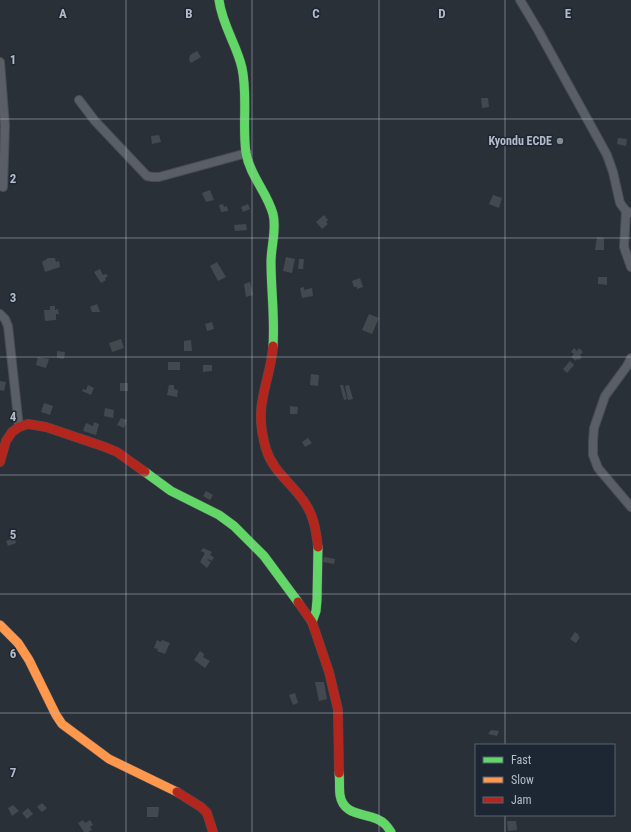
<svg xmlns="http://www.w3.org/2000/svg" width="631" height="832" font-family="'Roboto Condensed',sans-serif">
  <rect width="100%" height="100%" fill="#2a3038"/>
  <!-- building -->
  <g fill="#444950">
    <path d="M 197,51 L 201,57 L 191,63 L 189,60 L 190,55 Z"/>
    <path d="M 481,98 L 488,98 L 489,107 L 482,108 Z"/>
    <path d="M 159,135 L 161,142 L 152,144 L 151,136 Z"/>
    <path d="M 618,138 L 627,139 L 626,146 L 617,144 Z"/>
    <path d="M 210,190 L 214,200 L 206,202 L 202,193 Z"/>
    <path d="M 493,195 L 502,198 L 499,208 L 489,204 Z"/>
    <path d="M 223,204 L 224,207 L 227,206 L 228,211 L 221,212 L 219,205 Z"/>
    <path d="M 248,204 L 250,209 L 243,212 L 241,207 Z"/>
    <path d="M 324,215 L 328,220 L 326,222 L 328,224 L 322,229 L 316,222 Z"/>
    <path d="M 246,224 L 247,230 L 235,231 L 234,225 Z"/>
    <path d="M 597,237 L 604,238 L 604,250 L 595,250 Z"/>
    <path d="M 286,257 L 295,259 L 292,273 L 283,271 Z"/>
    <path d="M 48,258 L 55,258 L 56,262 L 59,261 L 60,267 L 45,272 L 42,262 Z"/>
    <path d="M 299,259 L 304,259 L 303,269 L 298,269 Z"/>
    <path d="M 217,262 L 226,277 L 218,281 L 210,266 Z"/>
    <path d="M 100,269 L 103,275 L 106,274 L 108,276 L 105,278 L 106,280 L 101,283 L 94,272 Z"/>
    <path d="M 598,277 L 607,277 L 607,285 L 598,284 Z"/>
    <path d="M 360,278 L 363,287 L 357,289 L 357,287 L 354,287 L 352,281 Z"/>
    <path d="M 250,282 L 253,295 L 246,297 L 244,284 Z"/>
    <path d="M 304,287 L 304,290 L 312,288 L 313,296 L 302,298 L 300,288 Z"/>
    <path d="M 97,304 L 100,312 L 92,312 L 90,307 Z"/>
    <path d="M 50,306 L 55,306 L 55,310 L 58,309 L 59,314 L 56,314 L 56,320 L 45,321 L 44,310 L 50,310 Z"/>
    <path d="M 369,314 L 379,318 L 372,334 L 362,330 Z"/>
    <path d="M 212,322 L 214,329 L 207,331 L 205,324 Z"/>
    <path d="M 121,339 L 124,348 L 112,352 L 109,343 Z"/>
    <path d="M 191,340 L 192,351 L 184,351 L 184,341 Z"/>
    <path d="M 574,348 L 577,351 L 579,348 L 583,352 L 580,355 L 582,357 L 579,360 L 577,359 L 576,361 L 571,357 L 574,354 L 571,352 Z"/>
    <path d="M 57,351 L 65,352 L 64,359 L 57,358 Z"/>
    <path d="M 38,357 L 49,359 L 46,368 L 36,365 Z"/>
    <path d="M 570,361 L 574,365 L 567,373 L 563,369 Z"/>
    <rect x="168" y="362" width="12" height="8"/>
    <path d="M 203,365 L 212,365 L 212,371 L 203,372 Z"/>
    <path d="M 311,374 L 319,375 L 318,386 L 310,385 Z"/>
    <path d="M 0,381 L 6,382 L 4,391 L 0,390 Z"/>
    <rect x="120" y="383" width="8" height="8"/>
    <path d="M 88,385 L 94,388 L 91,395 L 82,391 L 83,389 L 86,390 Z"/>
    <path d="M 169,385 L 174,385 L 174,389 L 178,390 L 177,397 L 167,395 Z"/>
    <path d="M 340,385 L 343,385 L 347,399 L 344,400 Z"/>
    <path d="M 349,385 L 353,399 L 348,400 L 345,386 Z"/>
    <path d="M 44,403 L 53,406 L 50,415 L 41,412 Z"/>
    <path d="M 290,406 L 298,407 L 297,414 L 290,414 Z"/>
    <path d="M 105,408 L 114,410 L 113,418 L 104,416 Z"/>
    <path d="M 121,418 L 127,420 L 124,428 L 117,425 Z"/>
    <path d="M 94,422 L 99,424 L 96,435 L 83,431 L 86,423 L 93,426 Z"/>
    <path d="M 308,438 L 312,443 L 305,447 L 302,442 Z"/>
    <path d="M 206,491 L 213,495 L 210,500 L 203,496 Z"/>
    <path d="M 14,536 L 16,543 L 8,546 L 6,541 L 11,539 L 10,537 Z"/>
    <path d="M 203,548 L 212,552 L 210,555 L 214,557 L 212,561 L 208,559 L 207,560 L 211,562 L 207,568 L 200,562 L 205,553 L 201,551 Z"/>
    <path d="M 324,557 L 335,559 L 334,564 L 323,562 Z"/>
    <path d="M 575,632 L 579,635 L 578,636 L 580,637 L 576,643 L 570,639 Z"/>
    <path d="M 157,640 L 161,642 L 162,640 L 170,643 L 165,654 L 157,651 L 158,649 L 154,648 Z"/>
    <path d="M 200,651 L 204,654 L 203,657 L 210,661 L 205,668 L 194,660 Z"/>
    <path d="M 315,682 L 324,682 L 327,699 L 319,701 Z"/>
    <path d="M 295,693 L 298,703 L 293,705 L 289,695 Z"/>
    <path d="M 491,730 L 499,731 L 497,736 L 488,734 Z"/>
    <path d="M 42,803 L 47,808 L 42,812 L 37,807 Z"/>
    <path d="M 13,805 L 19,811 L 12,816 L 8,808 Z"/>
    <path d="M 147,807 L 159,807 L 158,817 L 147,817 Z"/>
    <path d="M 28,808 L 33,814 L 27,819 L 22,813 Z"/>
    <path d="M 83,820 L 85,823 L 90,820 L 93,825 L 90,827 L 92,830 L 88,832 L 84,832 L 78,823 Z"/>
    <path d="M 507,821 L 516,821 L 517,830 L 508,831 Z"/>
  </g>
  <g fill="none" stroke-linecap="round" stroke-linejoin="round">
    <defs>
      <g id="street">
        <path d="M 520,0 L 538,30 L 607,155 L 613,172 L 620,203 L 626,211 L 631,213"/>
        <path d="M 0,62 L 5,126 L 3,187"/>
        <path d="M 79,100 L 95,121 L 147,176 L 152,177 L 159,177 L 247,153"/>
        <path d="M 626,211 L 624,247 L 631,267"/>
        <path d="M 0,314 L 5,319 L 8,326 L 19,427"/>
        <path d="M 631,358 L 627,366 L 605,396 L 594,428 L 593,442 L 593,455 L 598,468 L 631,507"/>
      </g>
      <g id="fast">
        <path d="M 219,0 C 222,25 237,45 242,68 C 248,96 242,125 246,153 C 250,176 267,192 273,214 C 277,229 271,246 271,262 C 271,290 275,318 273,346"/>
        <path d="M 145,472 L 171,491 L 219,515 L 234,526 L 264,556 L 298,602"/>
        <path d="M 312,622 L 316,611 L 317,600 L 318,547"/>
        <path d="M 339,773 C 340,780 339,788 340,795 C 343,815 363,813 377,819 C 384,822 387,826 391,832"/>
      </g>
      <path id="slow" d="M 0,625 L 18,643 L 29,660 L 56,715 L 62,724 L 109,759 L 177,792"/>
      <g id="jam">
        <path d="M 273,346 C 272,364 266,380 263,397 C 259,414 261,432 266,449 C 273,472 292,483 305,503 C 314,516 316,531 318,547"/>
        <path d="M 0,462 L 6,441 L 12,432 L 19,427 L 28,424 L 46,427 L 105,447 L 117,452 L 145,472"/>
        <path d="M 298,602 L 312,622 L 329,672 L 338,710 L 339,773"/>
        <path d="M 177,792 L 201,807 L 207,813 L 213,832"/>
      </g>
    </defs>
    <!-- street casing -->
    <use href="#street" stroke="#484c53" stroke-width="10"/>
    <!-- fast casing -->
    <use href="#fast" stroke="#484c53" stroke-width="10"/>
    <!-- slow casing -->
    <use href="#slow" stroke="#484c53" stroke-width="10"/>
    <!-- jam casing -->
    <use href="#jam" stroke="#484c53" stroke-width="10"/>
    <!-- street -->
    <use href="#street" stroke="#5a5e66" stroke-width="8"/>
    <!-- fast -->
    <use href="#fast" stroke="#63d668" stroke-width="9"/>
    <!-- slow -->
    <use href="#slow" stroke="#ff974d" stroke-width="9"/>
    <!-- jam -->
    <use href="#jam" stroke="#b3261e" stroke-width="9"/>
  </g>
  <!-- grid -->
  <path fill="none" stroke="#b4bcc9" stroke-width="1" stroke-opacity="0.55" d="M 126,0 L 126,832M 252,0 L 252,832M 379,0 L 379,832M 505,0 L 505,745M 0,119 L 631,119M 0,238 L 631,238M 0,357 L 631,357M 0,475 L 631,475M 0,594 L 631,594M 0,713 L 631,713M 505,815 L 505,832"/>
  <!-- markers -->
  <circle fill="#848b96" stroke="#1d2633" stroke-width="1.5" cx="560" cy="141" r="4"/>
  <g text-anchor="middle" stroke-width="3" stroke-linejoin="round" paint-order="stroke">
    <!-- poi labels -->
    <g font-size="12" font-weight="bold" fill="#b4bcc9" stroke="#1d2633" text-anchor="end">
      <text x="552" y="145">Kyondu ECDE</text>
    </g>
  </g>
  <g font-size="13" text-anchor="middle" font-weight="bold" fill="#b4bcc9" stroke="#1d2633" stroke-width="3" stroke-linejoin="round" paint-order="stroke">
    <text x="63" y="18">A</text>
    <text x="189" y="18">B</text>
    <text x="316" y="18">C</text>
    <text x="442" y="18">D</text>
    <text x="568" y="18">E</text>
    <text x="13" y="64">1</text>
    <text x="13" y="183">2</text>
    <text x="13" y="302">3</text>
    <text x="13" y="421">4</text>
    <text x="13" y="539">5</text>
    <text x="13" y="658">6</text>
    <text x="13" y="777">7</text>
  </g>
  <!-- legend -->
  <rect x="475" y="744" width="140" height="72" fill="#1d2633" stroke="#59626f"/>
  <rect x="483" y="757" width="20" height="6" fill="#63d668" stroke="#59626f"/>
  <text x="511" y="764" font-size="12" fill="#b4bcc9">Fast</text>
  <rect x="483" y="777" width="20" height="6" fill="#ff974d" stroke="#59626f"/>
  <text x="511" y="784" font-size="12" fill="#b4bcc9">Slow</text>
  <rect x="483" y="797" width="20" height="6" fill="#b3261e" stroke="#59626f"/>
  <text x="511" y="804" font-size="12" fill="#b4bcc9">Jam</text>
</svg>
